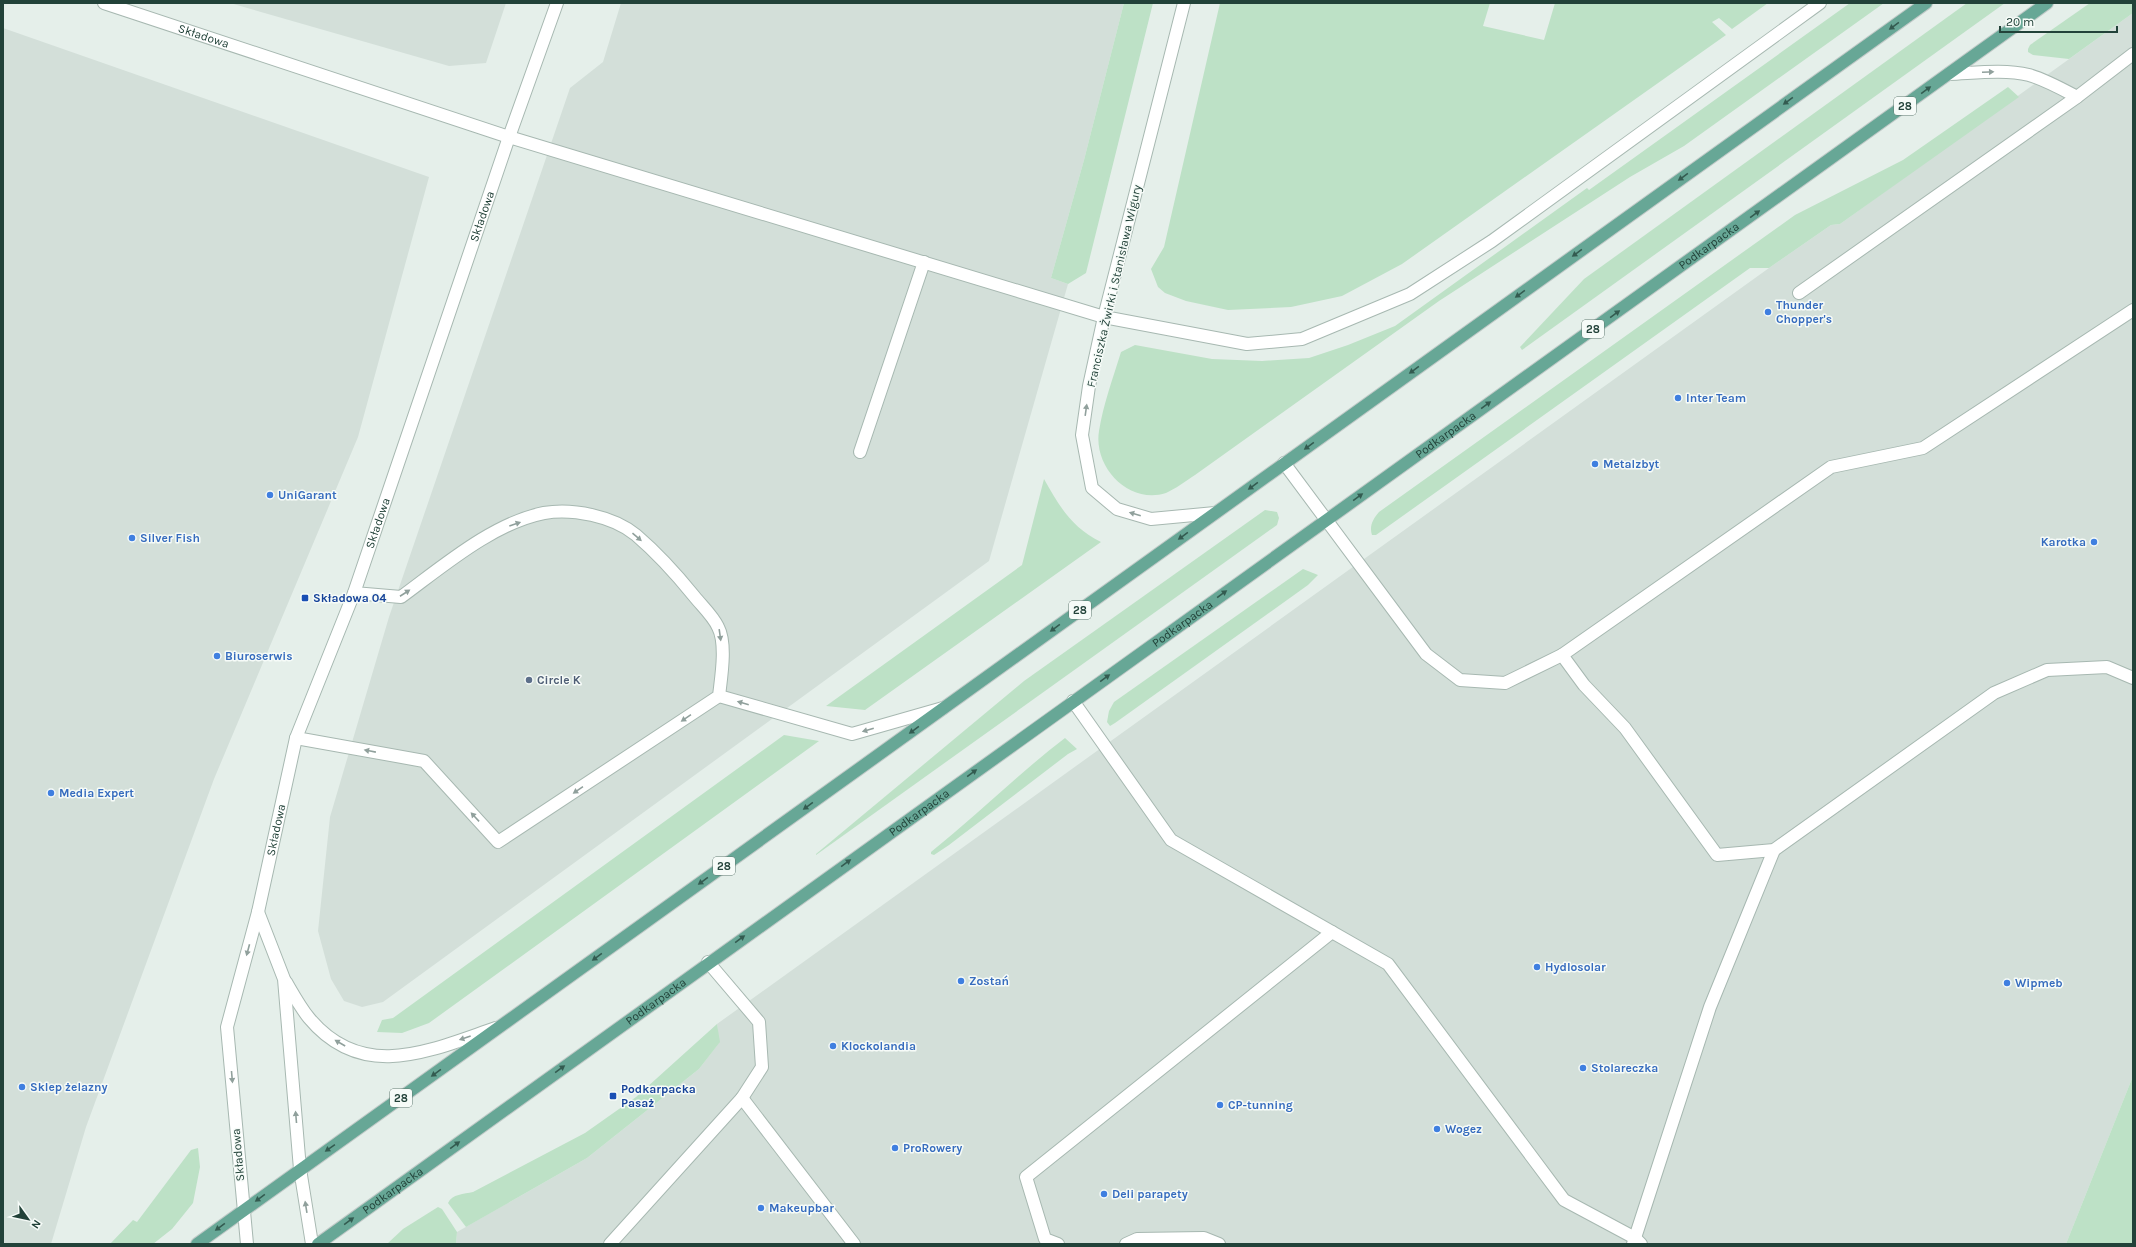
<svg xmlns="http://www.w3.org/2000/svg" width="2136" height="1247" font-family="Karla,sans-serif">
  <rect width="100%" height="100%" fill="#e5efea"/>
  <!-- built -->
  <g fill="#d3dfd9">
    <path d="M 230,3 L 506,3 L 486,63 L 449,66 Z"/>
    <path d="M 621,3 L 1124,3 L 1084,160 L 1051,278 L 1068,284 L 989,561 L 383,1002 L 362,1007 L 344,1001 L 331,979 L 318,931 L 330,817 L 389,617 L 570,88 L 603,62 Z"/>
    <path d="M 2133,13 L 2133,1076 L 2066,1244 L 456,1244 L 457,1232 L 587,1158 L 699,1069 L 719,1043 L 717,1024 L 1769,268 L 1831,225 L 1840,224 Z"/>
    <path d="M 3,28 L 429,177 L 358,437 L 214,779 L 86,1127 L 51,1244 L 3,1244 Z"/>
  </g>
  <!-- green -->
  <g fill="#bde1c6">
    <path d="M 1124,3 L 1153,3 L 1086,273 L 1068,284 L 1051,278 L 1084,160 Z"/>
    <path d="M 1220,3 L 1490,3 L 1483,26 L 1544,40 L 1555,3 L 1768,3 L 1732,29 L 1719,18 L 1712,22 L 1726,35 L 1402,264 L 1342,296 L 1291,307 L 1228,310 L 1186,301 L 1165,293 L 1158,287 L 1151,269 L 1164,247 Z"/>
    <path d="M 1850,3 L 1884,3 L 1684,146 L 1630,177 L 1439,301 L 1195,475 C 1186,481 1175,489 1166,493 C 1129,505 1093,467 1099,431 C 1103,405 1113,378 1121,352 L 1135,345 L 1212,359 L 1262,361 L 1309,358 L 1348,345 L 1395,326 L 1587,188 L 1589,190 Z"/>
    <path d="M 1967,3 L 2005,3 L 1522,350 L 1520,347 L 1584,279 Z"/>
    <path d="M 2090,3 L 2133,3 L 2133,13 L 2069,59 L 2033,55 L 2028,52 L 2028,49 L 2030,45 Z"/>
    <path d="M 2008,87 L 2019,97 L 1840,224 L 1831,225 L 1769,268 L 1750,268 L 1376,535 L 1372,535 C 1369,526 1373,519 1379,512 L 1795,215 L 1903,160 Z"/>
    <path d="M 1044,479 C 1060,507 1071,527 1101,542 L 865,710 L 826,706 L 1022,565 Z"/>
    <path d="M 1265,510 L 1277,512 L 1279,518 L 1277,525 L 816,855 L 816,854 L 1024,681 Z"/>
    <path d="M 1303,569 L 1318,575 L 1308,585 L 1115,723 L 1110,726 L 1107,722 L 1109,711 L 1114,702 Z"/>
    <path d="M 784,735 L 819,741 L 429,1023 L 402,1033 L 377,1032 L 382,1020 L 393,1018 Z"/>
    <path d="M 1065,738 L 1077,749 L 1068,754 L 949,845 L 934,855 L 931,854 L 931,852 C 977,815 1018,774 1065,738 Z"/>
    <path d="M 717,1024 L 720,1042 L 699,1069 L 587,1158 L 466,1227 L 448,1203 C 452,1194 464,1194 473,1192 L 585,1133 L 636,1097 Z"/>
    <path d="M 2133,1076 L 2133,1244 L 2066,1244 Z"/>
    <path d="M 198,1148 L 200,1167 L 193,1203 L 172,1229 L 153,1244 L 110,1244 L 133,1220 L 137,1222 L 191,1150 Z"/>
    <path d="M 438,1207 L 442,1209 L 457,1232 L 456,1244 L 387,1244 L 403,1229 Z"/>
  </g>
  <g fill="none" stroke-linecap="round" stroke-linejoin="round">
    <defs>
      <g id="minor">
        <path id="s1" d="M 104,3 L 509,137 L 1104,317 L 1247,344 L 1302,339 L 1410,294 L 1492,241 L 1820,3"/>
        <path d="M 1184,3 L 1104,317 L 1089,386 L 1082,435 L 1092,488 L 1117,509 L 1151,519 L 1215,513"/>
        <path d="M 1949,74 C 1975,73 2004,69 2029,75 C 2046,80 2062,89 2077,97"/>
        <path d="M 1799,293 L 2077,97 L 2133,54"/>
        <path d="M 860,452 L 924,262"/>
        <path d="M 1284,463 L 1426,654 L 1460,680 L 1505,683 L 1562,655 L 1584,685 L 1625,728 L 1717,855 L 1774,850 L 1994,693 L 2047,670 L 2107,667 L 2133,678"/>
        <path d="M 1562,655 L 1831,467 L 1923,448 L 2133,310"/>
        <path d="M 719,696 L 852,734 L 943,708"/>
        <path d="M 1073,701 L 1171,840 L 1388,964 L 1564,1200 L 1635,1238 L 1641,1244"/>
        <path d="M 296,738 L 424,761 L 498,842 L 719,696 C 721,678 727,644 718,627 C 713,616 702,606 694,596 C 677,575 657,553 636,535 C 613,516 572,508 544,513 C 493,523 442,567 401,597 L 354,593"/>
        <path d="M 258,912 L 284,979 L 300,1169 L 312,1244"/>
        <path d="M 708,962 L 759,1022 L 762,1067 L 742,1098"/>
        <path d="M 286,982 C 293,994 300,1007 309,1018 C 363,1083 431,1050 496,1028"/>
        <path id="s2" d="M 247,1244 L 227,1027 L 258,912 L 296,738 L 354,593 L 509,137 L 557,3"/>
        <path d="M 610,1244 L 742,1098 L 854,1244"/>
        <path d="M 1058,1244 L 1045,1239 L 1026,1177 L 1332,932"/>
        <path d="M 1126,1244 L 1137,1239 L 1204,1238 L 1219,1244"/>
        <path d="M 1633,1244 L 1710,1007 L 1774,850"/>
      </g>
      <g id="major">
        <path d="M 197,1244 L 1926,3"/>
        <path id="s3" d="M 318,1244 L 2047,3"/>
      </g>
    </defs>
    <!-- minor casing -->
    <use href="#minor" stroke="#a7b8b1" stroke-width="14"/>
    <!-- major casing -->
    <use href="#major" stroke="#c1cac8" stroke-width="14"/>
    <!-- minor -->
    <use href="#minor" stroke="#fff" stroke-width="12"/>
    <!-- major -->
    <use href="#major" stroke="#67a796" stroke-width="12"/>
  </g>
  <!-- one-way arrows -->
  <defs><path id="oneway-solid" d="M-6-.8H1V-3.2L6.5 0L1 3.2V.8H-6Z"/></defs>
  <g fill="#335b50">
    <use href="#oneway-solid" transform="translate(1894 26) rotate(144)"/>
    <use href="#oneway-solid" transform="translate(1926 90) rotate(-36)"/>
    <use href="#oneway-solid" transform="translate(1788 101) rotate(144)"/>
    <use href="#oneway-solid" transform="translate(1683 177) rotate(144)"/>
    <use href="#oneway-solid" transform="translate(1755 214) rotate(-36)"/>
    <use href="#oneway-solid" transform="translate(1577 253) rotate(144)"/>
    <use href="#oneway-solid" transform="translate(1520 294) rotate(144)"/>
    <use href="#oneway-solid" transform="translate(1615 314) rotate(-36)"/>
    <use href="#oneway-solid" transform="translate(1414 370) rotate(144)"/>
    <use href="#oneway-solid" transform="translate(1486 405) rotate(-36)"/>
    <use href="#oneway-solid" transform="translate(1309 446) rotate(144)"/>
    <use href="#oneway-solid" transform="translate(1253 486) rotate(144)"/>
    <use href="#oneway-solid" transform="translate(1358 497) rotate(-36)"/>
    <use href="#oneway-solid" transform="translate(1183 536) rotate(144)"/>
    <use href="#oneway-solid" transform="translate(1222 594) rotate(-36)"/>
    <use href="#oneway-solid" transform="translate(1055 628) rotate(144)"/>
    <use href="#oneway-solid" transform="translate(1105 678) rotate(-36)"/>
    <use href="#oneway-solid" transform="translate(914 730) rotate(144)"/>
    <use href="#oneway-solid" transform="translate(972 773) rotate(-36)"/>
    <use href="#oneway-solid" transform="translate(808 806) rotate(144)"/>
    <use href="#oneway-solid" transform="translate(846 863) rotate(-36)"/>
    <use href="#oneway-solid" transform="translate(703 881) rotate(144)"/>
    <use href="#oneway-solid" transform="translate(740 939) rotate(-36)"/>
    <use href="#oneway-solid" transform="translate(597 957) rotate(144)"/>
    <use href="#oneway-solid" transform="translate(560 1069) rotate(-36)"/>
    <use href="#oneway-solid" transform="translate(436 1073) rotate(144)"/>
    <use href="#oneway-solid" transform="translate(455 1145) rotate(-36)"/>
    <use href="#oneway-solid" transform="translate(330 1148) rotate(145)"/>
    <use href="#oneway-solid" transform="translate(260 1198) rotate(144)"/>
    <use href="#oneway-solid" transform="translate(349 1221) rotate(-36)"/>
    <use href="#oneway-solid" transform="translate(220 1227) rotate(144)"/>
  </g>
  <g fill="#90a09c">
    <use href="#oneway-solid" transform="translate(1988 72) rotate(-2)"/>
    <use href="#oneway-solid" transform="translate(1086 410) rotate(-82)"/>
    <use href="#oneway-solid" transform="translate(1135 514) rotate(-164)"/>
    <use href="#oneway-solid" transform="translate(515 524) rotate(-19)"/>
    <use href="#oneway-solid" transform="translate(637 537) rotate(41)"/>
    <use href="#oneway-solid" transform="translate(405 593) rotate(-33)"/>
    <use href="#oneway-solid" transform="translate(720 635) rotate(82)"/>
    <use href="#oneway-solid" transform="translate(743 703) rotate(-164)"/>
    <use href="#oneway-solid" transform="translate(686 718) rotate(146)"/>
    <use href="#oneway-solid" transform="translate(868 730) rotate(164)"/>
    <use href="#oneway-solid" transform="translate(370 751) rotate(-169)"/>
    <use href="#oneway-solid" transform="translate(578 790) rotate(146)"/>
    <use href="#oneway-solid" transform="translate(475 817) rotate(-133)"/>
    <use href="#oneway-solid" transform="translate(248 950) rotate(105)"/>
    <use href="#oneway-solid" transform="translate(465 1038) rotate(161)"/>
    <use href="#oneway-solid" transform="translate(340 1043) rotate(-150)"/>
    <use href="#oneway-solid" transform="translate(232 1077) rotate(85)"/>
    <use href="#oneway-solid" transform="translate(296 1117) rotate(-95)"/>
    <use href="#oneway-solid" transform="translate(306 1207) rotate(-99)"/>
  </g>
  <!-- markers -->
  <g fill="#3f7fe0" stroke="#f6fbf8" stroke-width="1.5">
    <circle cx="1768" cy="312" r="4"/>
    <circle cx="1678" cy="398" r="4"/>
    <circle cx="1595" cy="464" r="4"/>
    <circle cx="270" cy="495" r="4"/>
    <circle cx="132" cy="538" r="4"/>
    <circle cx="2094" cy="542" r="4"/>
    <circle cx="217" cy="656" r="4"/>
    <circle cx="51" cy="793" r="4"/>
    <circle cx="1537" cy="967" r="4"/>
    <circle cx="961" cy="981" r="4"/>
    <circle cx="2007" cy="983" r="4"/>
    <circle cx="833" cy="1046" r="4"/>
    <circle cx="1583" cy="1068" r="4"/>
    <circle cx="22" cy="1087" r="4"/>
    <circle cx="1220" cy="1105" r="4"/>
    <circle cx="1437" cy="1129" r="4"/>
    <circle cx="895" cy="1148" r="4"/>
    <circle cx="1104" cy="1194" r="4"/>
    <circle cx="761" cy="1208" r="4"/>
  </g>
  <g fill="#1a4fb4" stroke="#f6fbf8" stroke-width="1.5">
    <rect x="301" y="594" width="8" height="8" rx="2"/>
    <rect x="609" y="1092" width="8" height="8" rx="2"/>
  </g>
  <circle fill="#5c6f8a" stroke="#f6fbf8" stroke-width="1.5" cx="529" cy="680" r="4"/>
  <g text-anchor="middle" stroke-width="3" stroke-linejoin="round" paint-order="stroke">
    <!-- shield labels -->
    <g fill="#f6fbf8" stroke="#627a72" stroke-width="1">
      <rect x="1894" y="97" width="22" height="18" rx="3"/>
      <rect x="1582" y="320" width="22" height="18" rx="3"/>
      <rect x="1069" y="601" width="22" height="18" rx="3"/>
      <rect x="713" y="857" width="22" height="18" rx="3"/>
      <rect x="390" y="1089" width="22" height="18" rx="3"/>
    </g>
    <g font-size="11" font-weight="bold" fill="#224239">
      <text x="1905" y="110">28</text>
      <text x="1593" y="333">28</text>
      <text x="1080" y="614">28</text>
      <text x="724" y="870">28</text>
      <text x="401" y="1102">28</text>
    </g>
    <!-- street labels -->
    <g font-size="12" fill="#224239" stroke="#f6fbf8">
      <text dy="4" stroke="none"><textPath href="#s1" startOffset="105">Składowa</textPath></text>
      <text dy="4" stroke="none"><textPath href="#s2" startOffset="1069">Składowa</textPath></text>
      <text dy="4" stroke="none"><textPath href="#s3" startOffset="1712">Podkarpacka</textPath></text>
      <text transform="translate(1114 286) rotate(-77)" y="4">Franciszka Żwirki i Stanisława Wigury</text>
      <text dy="4" stroke="none"><textPath href="#s3" startOffset="1388">Podkarpacka</textPath></text>
      <text dy="4" stroke="none"><textPath href="#s2" startOffset="745">Składowa</textPath></text>
      <text dy="4" stroke="none"><textPath href="#s3" startOffset="1064">Podkarpacka</textPath></text>
      <text dy="4" stroke="none"><textPath href="#s3" startOffset="740">Podkarpacka</textPath></text>
      <text dy="4" stroke="none"><textPath href="#s2" startOffset="421">Składowa</textPath></text>
      <text dy="4" stroke="none"><textPath href="#s3" startOffset="416">Podkarpacka</textPath></text>
      <text transform="translate(238 1155) rotate(-95)" y="4">Składowa</text>
      <text dy="4" stroke="none"><textPath href="#s3" startOffset="92">Podkarpacka</textPath></text>
    </g>
    <!-- shop labels -->
    <g font-size="12" font-weight="bold" fill="#366cbe" stroke="#f6fbf8" text-anchor="start">
      <text x="1776" y="309">Thunder<tspan x="1776" dy="14">Chopper's</tspan></text>
      <text x="1686" y="402">Inter Team</text>
      <text x="1603" y="468">Metalzbyt</text>
      <text x="278" y="499">UniGarant</text>
      <text x="140" y="542">Silver Fish</text>
      <text x="2086" y="546" text-anchor="end">Karotka</text>
      <text x="225" y="660">Biuroserwis</text>
      <text x="59" y="797">Media Expert</text>
      <text x="1545" y="971">Hydlosolar</text>
      <text x="969" y="985">Zostań</text>
      <text x="2015" y="987">Wipmeb</text>
      <text x="841" y="1050">Klockolandia</text>
      <text x="1591" y="1072">Stolareczka</text>
      <text x="30" y="1091">Sklep żelazny</text>
      <text x="1228" y="1109">CP-tunning</text>
      <text x="1445" y="1133">Wogez</text>
      <text x="903" y="1152">ProRowery</text>
      <text x="1112" y="1198">Deli parapety</text>
      <text x="769" y="1212">Makeupbar</text>
    </g>
    <!-- transit labels -->
    <g font-size="12" font-weight="bold" fill="#164399" stroke="#f6fbf8" text-anchor="start">
      <text x="313" y="602">Składowa 04</text>
      <text x="621" y="1093">Podkarpacka<tspan x="621" dy="14">Pasaż</tspan></text>
    </g>
    <!-- service labels -->
    <g font-size="12" font-weight="bold" fill="#4e5e75" stroke="#f6fbf8" text-anchor="start">
      <text x="537" y="684">Circle K</text>
    </g>
  </g>
  <!-- border -->
  <rect width="2136" height="1247" fill="none" stroke="#224239" stroke-width="8"/>
  <!-- north arrow -->
  <g transform="translate(28 1219) rotate(123)" stroke="#f6fbf8" stroke-width="3" paint-order="stroke">
  <path d="M0-3L7 15L0 10L-7 15Z" fill="#224239"/>
  <text y="-6" font-size="11" font-weight="bold" text-anchor="middle" fill="#224239">N</text>
  </g>
  <!-- scale -->
  <path d="M2000 26v6h117v-6" fill="none" stroke="#224239" stroke-width="2"/>
  <text x="2006" y="26" font-size="12" fill="#224239" stroke="#f6fbf8" stroke-width="3" paint-order="stroke">20 m</text>
</svg>
